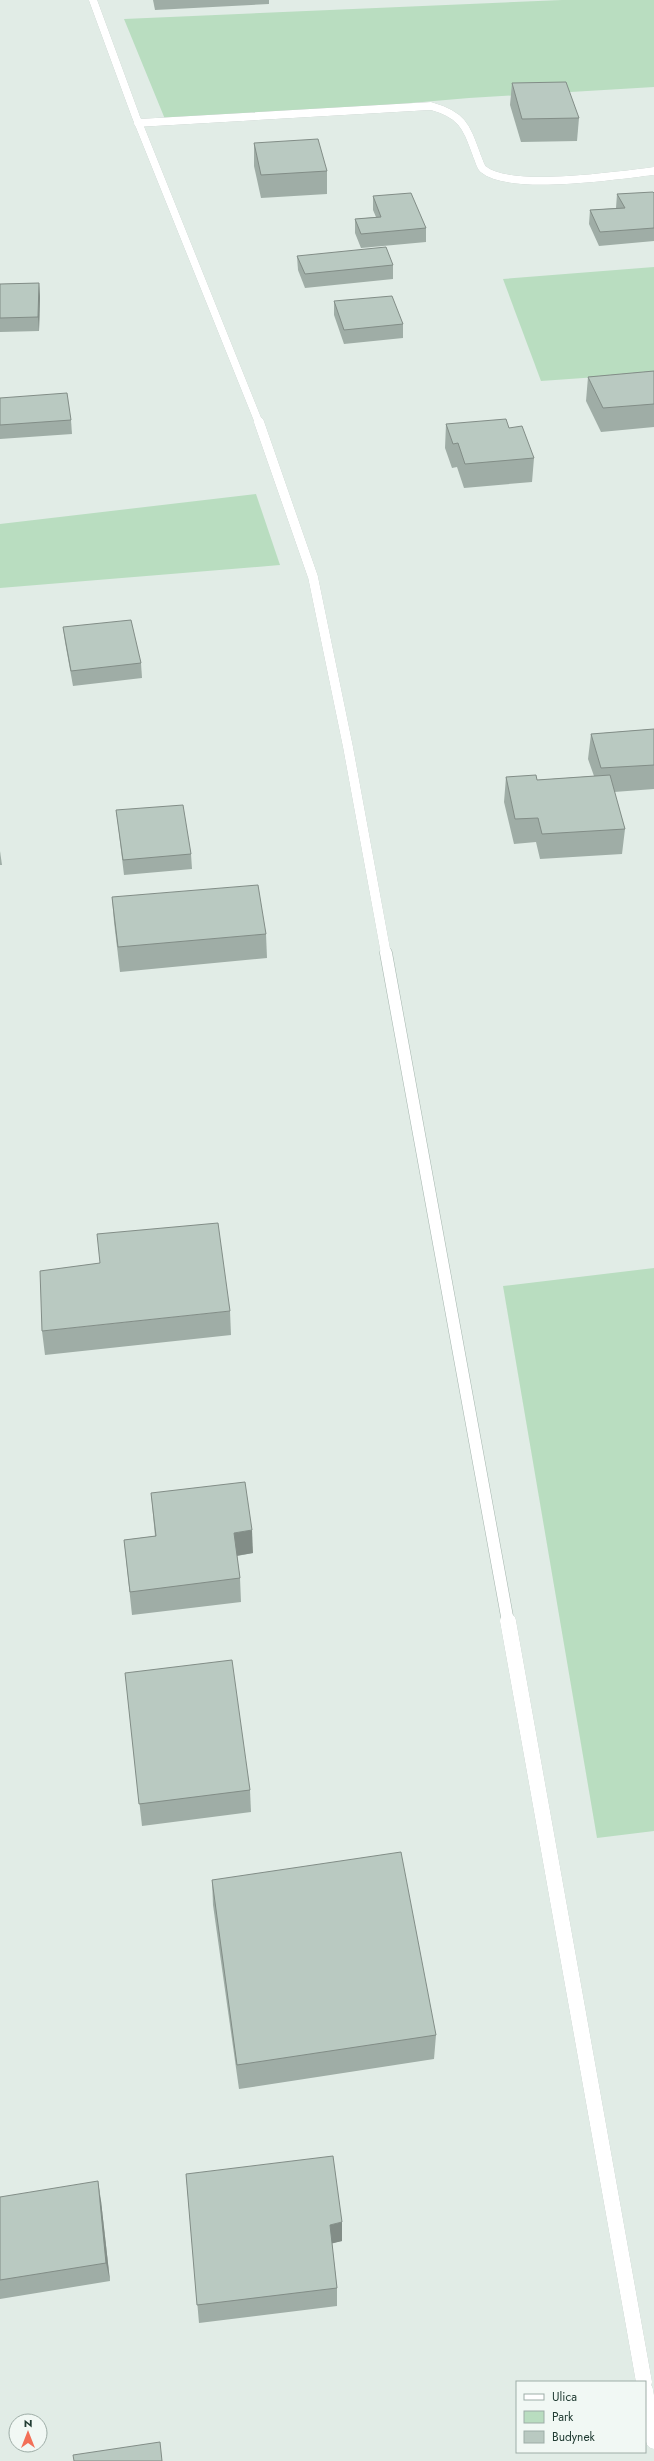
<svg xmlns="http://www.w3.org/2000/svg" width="654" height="2461" font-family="Jost,sans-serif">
  <rect width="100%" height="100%" fill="#e1ece6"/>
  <!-- green -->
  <g fill="#b9ddc0">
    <path d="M 562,0 L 654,0 L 654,87 L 469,98 L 167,124 L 124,19 Z"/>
    <path d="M 654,267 L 654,373 L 541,381 L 503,279 Z"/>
    <path d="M 256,494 L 280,565 L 0,588 L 0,524 Z"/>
    <path d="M 654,1268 L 654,1831 L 597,1838 L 503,1286 Z"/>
  </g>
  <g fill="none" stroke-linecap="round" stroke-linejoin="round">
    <defs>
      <path id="lane" d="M 138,123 L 431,106 C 463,115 466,126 477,156 C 479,160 480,166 483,169 C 510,192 619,175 654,171"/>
      <path id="street-far3" d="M 93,0 L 136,117 L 259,423"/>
      <path id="street-far2" d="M 259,422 L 313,577 L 348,747 L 386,954"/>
      <path id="street-far1" d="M 386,953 L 508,1622"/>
      <g id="street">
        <path d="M 508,1621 L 644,2382"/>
        <path d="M 645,2390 L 654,2441"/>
      </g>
    </defs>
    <!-- lane casing -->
    <use href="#lane" stroke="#a4b4ad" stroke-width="8"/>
    <!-- street-far3 casing -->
    <use href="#street-far3" stroke="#a4b4ad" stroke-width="8"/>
    <!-- street-far2 casing -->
    <use href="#street-far2" stroke="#a4b4ad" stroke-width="10"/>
    <!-- street-far1 casing -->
    <use href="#street-far1" stroke="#a4b4ad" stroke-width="13"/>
    <!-- street casing -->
    <use href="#street" stroke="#a4b4ad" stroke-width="16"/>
    <!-- lane -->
    <use href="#lane" stroke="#fff" stroke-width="8"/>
    <!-- street-far3 -->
    <use href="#street-far3" stroke="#fff" stroke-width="8"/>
    <!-- street-far2 -->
    <use href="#street-far2" stroke="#fff" stroke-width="10"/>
    <!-- street-far1 -->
    <use href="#street-far1" stroke="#fff" stroke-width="12"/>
    <!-- street -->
    <use href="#street" stroke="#fff" stroke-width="16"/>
  </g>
  <!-- wall -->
  <g fill="#9fada6">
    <path d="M 153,0 L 269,0 L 269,4 L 155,10 Z"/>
    <path d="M 512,83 L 579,118 L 577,141 L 521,142 L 510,105 Z"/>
    <path d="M 254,143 L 327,171 L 327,194 L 261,198 L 254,166 Z"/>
    <path d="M 654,193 L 654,241 L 599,246 L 589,224 L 590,210 L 616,208 L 617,194 Z"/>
    <path d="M 373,196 L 426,228 L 426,242 L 361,248 L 355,233 L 355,219 L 376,217 L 373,210 Z"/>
    <path d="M 297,256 L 393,265 L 393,279 L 305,288 L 298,270 Z"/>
    <path d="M 39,283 L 40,297 L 39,331 L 0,332 L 0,284 Z"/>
    <path d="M 334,301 L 403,324 L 403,338 L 344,344 L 334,315 Z"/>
    <path d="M 654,371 L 654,427 L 601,432 L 586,401 L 588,377 Z"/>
    <path d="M 0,398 L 71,420 L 72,434 L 0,439 Z"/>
    <path d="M 446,424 L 509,428 L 534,458 L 532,482 L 464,488 L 457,467 L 452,468 L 445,448 Z"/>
    <path d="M 63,627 L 141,663 L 142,678 L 73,686 L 65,642 Z"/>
    <path d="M 654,729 L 654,789 L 614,792 L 625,829 L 622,854 L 540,859 L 536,842 L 514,844 L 504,802 L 506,777 L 537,780 L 594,776 L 588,759 L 591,734 Z"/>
    <path d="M 116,810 L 191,854 L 192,869 L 124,875 L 118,825 Z"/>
    <path d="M 0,851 L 2,865 L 0,865 Z"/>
    <path d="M 112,897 L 266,934 L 267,958 L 120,972 L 114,922 Z"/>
    <path d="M 230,1311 L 231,1335 L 45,1355 L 42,1331 Z"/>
    <path d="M 151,1493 L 253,1553 L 237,1556 L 240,1578 L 241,1602 L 132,1615 L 124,1540 L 155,1536 Z"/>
    <path d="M 125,1673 L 250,1790 L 251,1812 L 142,1826 Z"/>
    <path d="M 212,1880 L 436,2035 L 434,2059 L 239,2089 L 213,1905 Z"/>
    <path d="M 186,2174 L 342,2241 L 332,2243 L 337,2288 L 337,2306 L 199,2323 Z"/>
    <path d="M 0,2197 L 101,2201 L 110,2281 L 0,2299 Z"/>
  </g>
  <!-- shaded-wall -->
  <g fill="#828d87">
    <path d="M 39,283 L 40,297 L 39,331 L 38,317 Z"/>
    <path d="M 252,1530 L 253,1553 L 235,1556 L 234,1533 Z"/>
    <path d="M 98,2181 L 101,2201 L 110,2281 L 106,2263 Z"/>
    <path d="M 342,2222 L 342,2241 L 330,2244 L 330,2225 Z"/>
  </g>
  <!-- building -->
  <g fill="#b9c9c1" stroke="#828d87">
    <path d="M 566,82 L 579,118 L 522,119 L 512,83 Z"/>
    <path d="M 318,139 L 327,171 L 261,175 L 254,143 Z"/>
    <path d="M 653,192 L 654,193 L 654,228 L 600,232 L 590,210 L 625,208 L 617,194 Z"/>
    <path d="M 411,193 L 426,228 L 361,234 L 355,219 L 381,217 L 373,196 Z"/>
    <path d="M 386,247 L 393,265 L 305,274 L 297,256 Z"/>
    <path d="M 39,283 L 38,317 L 0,318 L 0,284 Z"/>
    <path d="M 392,296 L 403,324 L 344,330 L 334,301 Z"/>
    <path d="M 654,371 L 654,404 L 603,408 L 588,377 Z"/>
    <path d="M 67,393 L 71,420 L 0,425 L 0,398 Z"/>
    <path d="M 506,419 L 509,428 L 522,426 L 534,458 L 465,464 L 458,443 L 453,444 L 446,424 Z"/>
    <path d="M 131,620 L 141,663 L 71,671 L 63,627 Z"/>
    <path d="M 654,729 L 654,765 L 601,768 L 591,734 Z"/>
    <path d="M 536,775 L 537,780 L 610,775 L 625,829 L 542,834 L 538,818 L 515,819 L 506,777 Z"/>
    <path d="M 183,805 L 191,854 L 123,860 L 116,810 Z"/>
    <path d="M 258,885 L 266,934 L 118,947 L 112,897 Z"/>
    <path d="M 218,1223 L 230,1311 L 42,1331 L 40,1271 L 100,1263 L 97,1234 Z"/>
    <path d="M 245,1482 L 252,1530 L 234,1533 L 240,1578 L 130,1592 L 124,1540 L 156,1536 L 151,1493 Z"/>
    <path d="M 232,1660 L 250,1790 L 139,1804 L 125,1673 Z"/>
    <path d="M 401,1852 L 436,2035 L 237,2065 L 212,1880 Z"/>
    <path d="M 333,2156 L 342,2222 L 330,2225 L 337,2288 L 197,2305 L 186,2174 Z"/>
    <path d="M 98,2181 L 106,2263 L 0,2280 L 0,2197 Z"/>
    <path d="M 160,2442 L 162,2461 L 74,2461 L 73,2455 Z"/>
  </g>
  <!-- legend -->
  <rect x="516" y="2381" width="130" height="72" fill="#f1f8f4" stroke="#9eada7"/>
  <rect x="524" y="2394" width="20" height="6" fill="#ffffff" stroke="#9eada7"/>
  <text x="552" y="2401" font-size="12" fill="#213c33">Ulica</text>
  <rect x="524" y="2411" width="20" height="12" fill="#b9ddc0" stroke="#9eada7"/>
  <text x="552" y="2421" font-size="12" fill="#213c33">Park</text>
  <rect x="524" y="2431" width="20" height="12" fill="#b9c9c1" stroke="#9eada7"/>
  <text x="552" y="2441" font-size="12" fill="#213c33">Budynek</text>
  <!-- north arrow -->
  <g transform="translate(28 2433)"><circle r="19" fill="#f1f8f4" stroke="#9eada7"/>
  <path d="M0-3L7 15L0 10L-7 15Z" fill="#f27058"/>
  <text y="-6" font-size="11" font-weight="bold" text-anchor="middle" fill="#213c33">N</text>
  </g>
</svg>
